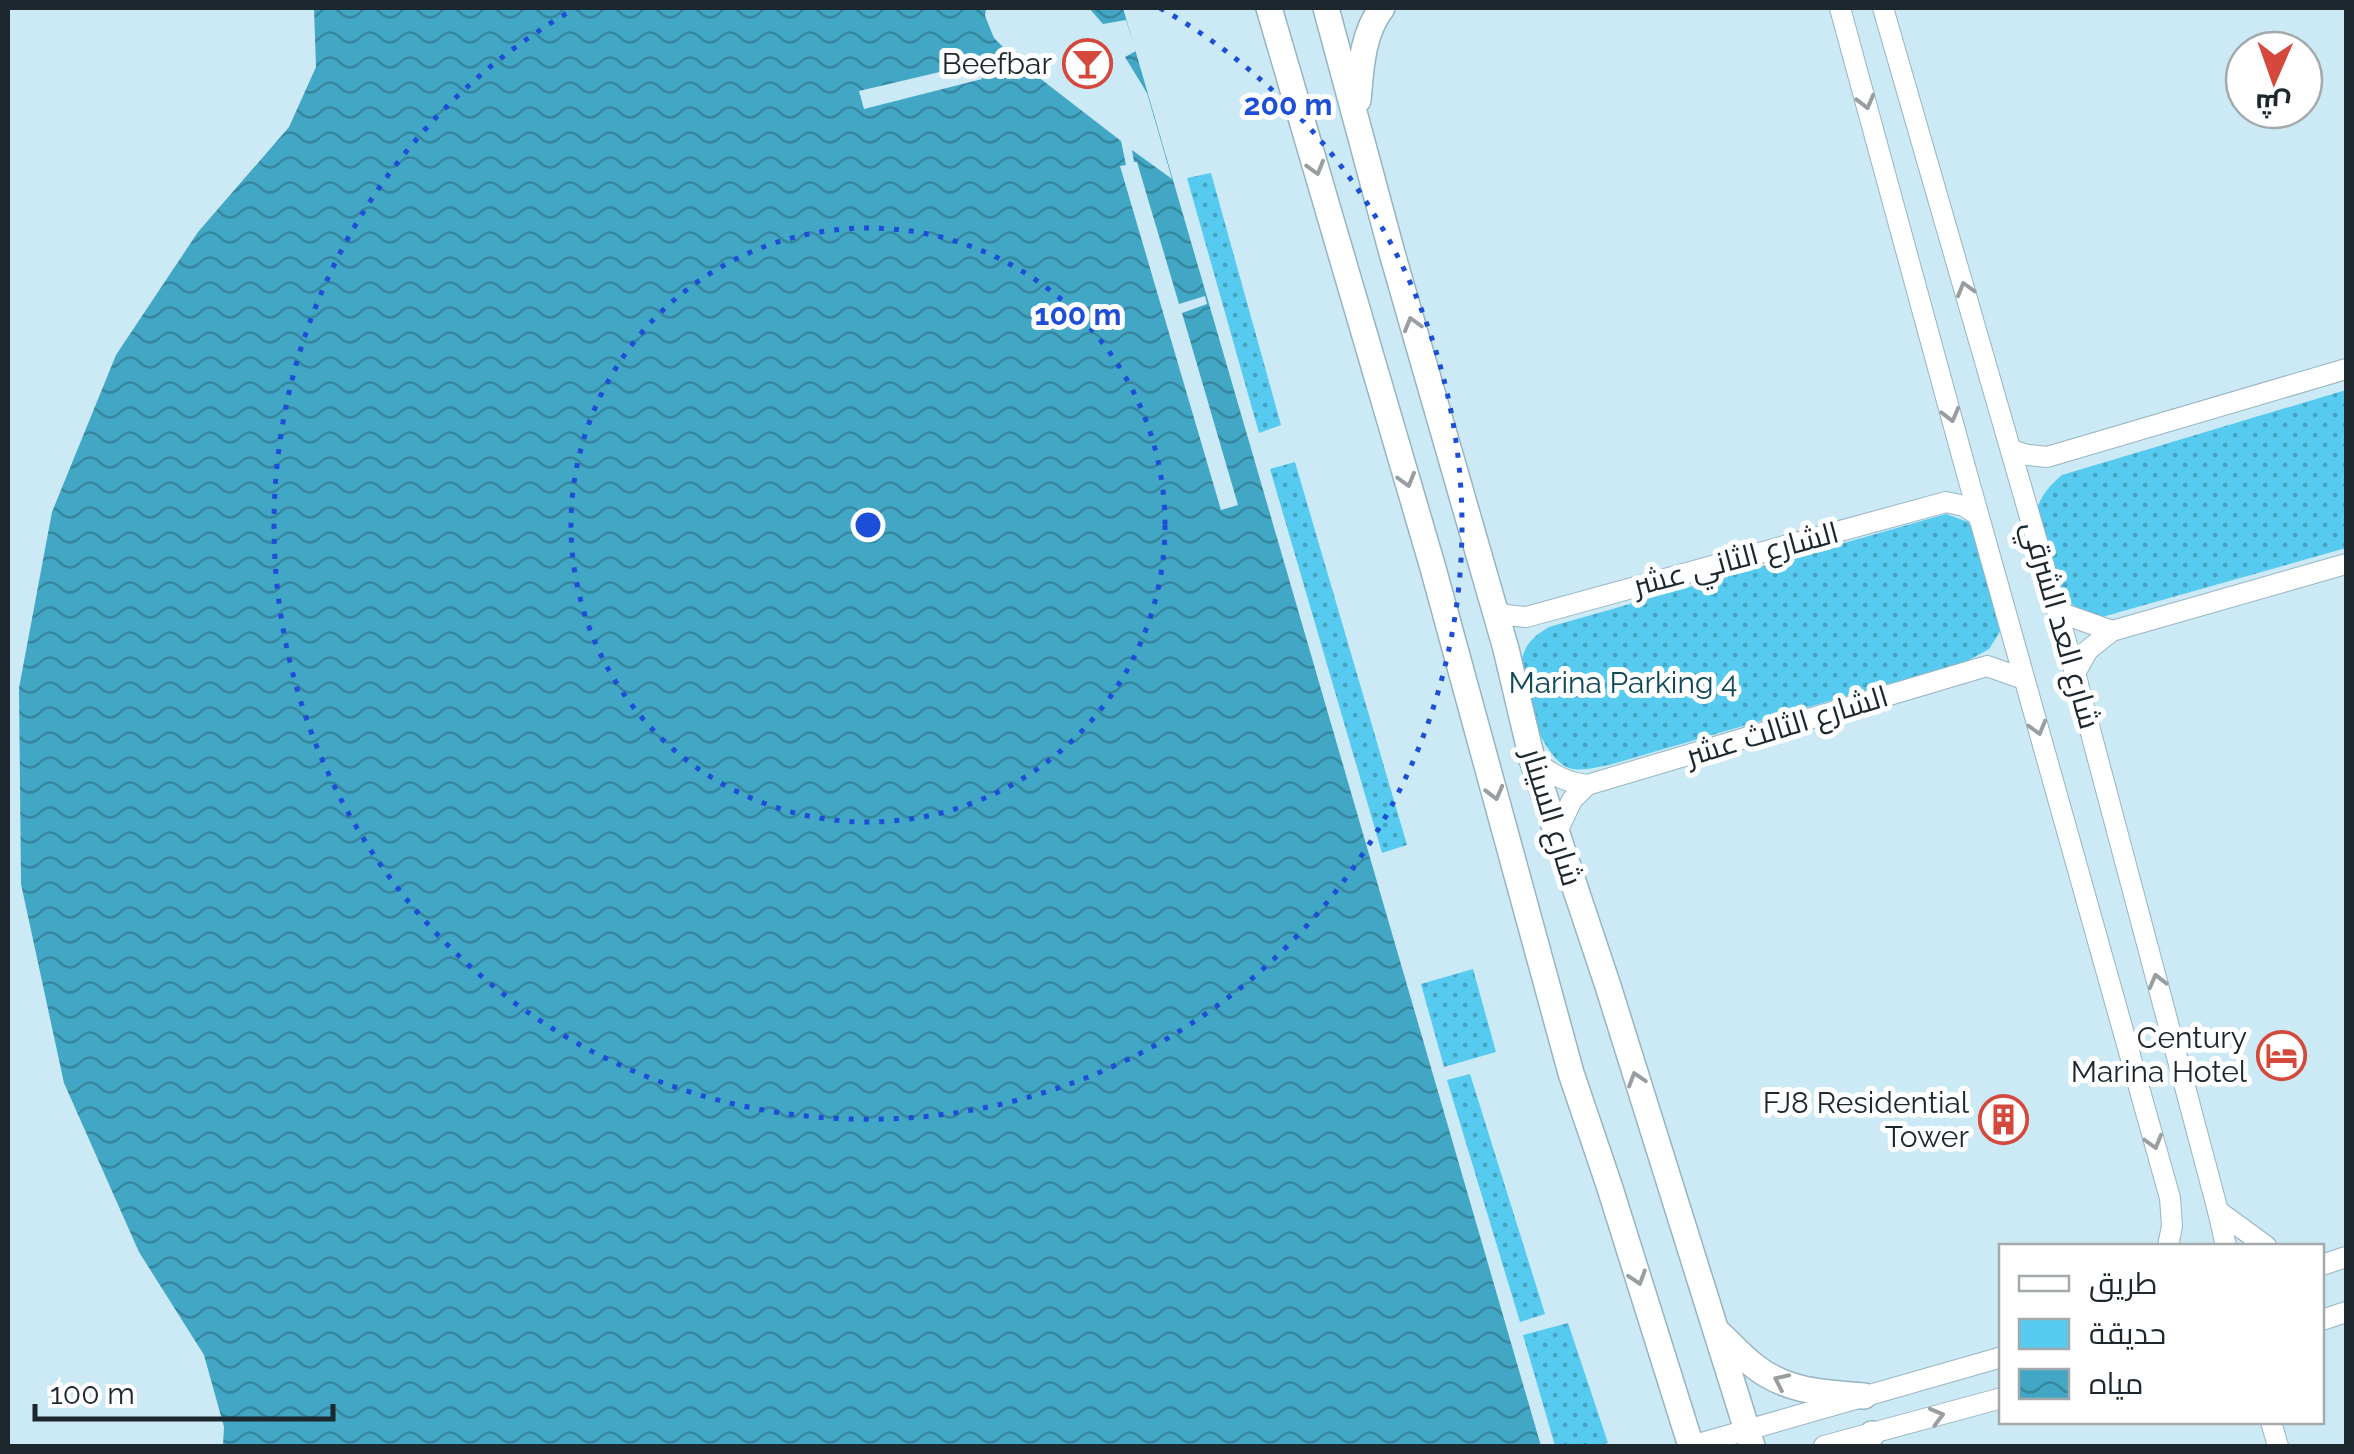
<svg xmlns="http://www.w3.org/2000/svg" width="2354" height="1454" font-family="Raleway,Cairo,sans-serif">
  <defs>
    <pattern id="green-dots" width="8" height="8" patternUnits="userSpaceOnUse" patternTransform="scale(2.5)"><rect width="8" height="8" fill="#56caef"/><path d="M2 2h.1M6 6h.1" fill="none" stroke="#46a4c2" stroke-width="1.8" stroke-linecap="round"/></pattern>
    <pattern id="water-waves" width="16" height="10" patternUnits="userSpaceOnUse" patternTransform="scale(2.5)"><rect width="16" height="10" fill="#42a6c5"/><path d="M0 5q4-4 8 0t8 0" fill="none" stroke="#3687a0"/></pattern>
  </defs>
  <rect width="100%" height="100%" fill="#cbeaf6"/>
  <!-- green -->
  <g fill="url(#green-dots)">
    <path d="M 1211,173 L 1281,425 L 1259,433 L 1187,178 Z"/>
    <path d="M 2346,390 L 2346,548 L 2102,617 L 2086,614 L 2064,599 L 2036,513 C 2040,496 2049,486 2062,475 Z"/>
    <path d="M 1295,462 L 1407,845 L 1382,853 L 1270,469 Z"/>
    <path d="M 1946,514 L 1968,522 L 1980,539 L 2001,630 L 1989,649 L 1960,665 L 1888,684 L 1609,765 C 1597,767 1581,772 1569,768 C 1542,759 1514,680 1523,655 C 1528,641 1536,635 1549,627 Z"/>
    <path d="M 1473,969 L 1496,1052 L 1444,1067 L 1421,984 Z"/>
    <path d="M 1470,1074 L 1545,1314 L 1520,1322 L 1447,1080 Z"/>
    <path d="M 1568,1323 L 1608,1443 L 1594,1446 L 1555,1446 L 1523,1335 Z"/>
  </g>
  <!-- water -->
  <path fill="url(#water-waves)" d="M 314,8 L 1123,8 L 1541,1446 L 223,1446 L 224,1427 L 204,1355 L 139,1252 L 64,1083 L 21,884 L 19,688 L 52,512 L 116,355 L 198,232 L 289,127 L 316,67 Z"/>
  <!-- pier -->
  <path fill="#cbeaf6" d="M 986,8 L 1089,8 L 1103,24 L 1126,20 L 1136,51 L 1125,57 L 1147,93 L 1172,179 L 1132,150 L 1134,162 L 1137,162 L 1179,304 L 1205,296 L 1207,304 L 1182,313 L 1238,505 L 1221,510 L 1120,166 L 1126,165 L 1121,141 L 1024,66 L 981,75 L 982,79 L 864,109 L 859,91 L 978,63 L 980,67 L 1014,58 L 994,38 L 985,16 Z"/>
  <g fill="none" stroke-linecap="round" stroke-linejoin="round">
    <defs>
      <g id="minor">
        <path d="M 1840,8 L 1965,467 L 2170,1198 L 2172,1226 L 2168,1246"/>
        <path d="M 1883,8 L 2075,673 L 2218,1211 L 2226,1246"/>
        <path d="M 2011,450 L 2028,455 L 2047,457 L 2346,369"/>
        <path d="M 1495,610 L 1506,615 L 1526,617 L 1946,502 L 1964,506 L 1978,515"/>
        <path d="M 2058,612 L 2112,631"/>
        <path d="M 2075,673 L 2088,650 L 2112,631 L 2346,564"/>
        <path d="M 1532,759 C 1551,774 1564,782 1587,785 L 1987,666 L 2024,679"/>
        <path d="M 1556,834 L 1572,800 L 1587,785"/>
        <path d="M 2218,1211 L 2266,1246"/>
        <path d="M 2322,1265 L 2346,1257"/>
        <path d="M 2322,1320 L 2346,1312"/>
        <path d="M 2271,1422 L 2278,1446"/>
        <path d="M 1691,1446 L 2002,1357"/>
        <path d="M 1824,1446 L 2002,1398"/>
      </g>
      <g id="tertiary">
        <path d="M 1269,8 L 1433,568 L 1571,1073 L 1609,1185 L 1691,1446"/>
        <path d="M 1326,8 L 1392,253 L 1506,649 L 1532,759 L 1608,986 L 1752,1446"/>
        <path d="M 1358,100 C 1361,68 1362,34 1382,8"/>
        <path d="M 1719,1333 C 1730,1343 1741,1356 1753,1365 C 1786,1392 1824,1393 1864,1396"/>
        <path d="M 1861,1446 L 1872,1434"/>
      </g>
    </defs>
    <!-- minor casing -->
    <use href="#minor" stroke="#97b5c0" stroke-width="22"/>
    <!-- tertiary casing -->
    <use href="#tertiary" stroke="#97b5c0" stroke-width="28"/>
    <!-- minor -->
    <use href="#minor" stroke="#fff" stroke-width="20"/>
    <!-- tertiary -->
    <use href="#tertiary" stroke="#fff" stroke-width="25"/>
  </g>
  <!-- one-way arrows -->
  <defs><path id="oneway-chevron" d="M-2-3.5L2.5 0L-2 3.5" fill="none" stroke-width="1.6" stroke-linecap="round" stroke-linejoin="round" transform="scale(2.5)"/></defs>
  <g stroke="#999ea0">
    <use href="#oneway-chevron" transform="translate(1866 102) rotate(75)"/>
    <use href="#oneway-chevron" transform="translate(1316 168) rotate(74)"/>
    <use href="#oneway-chevron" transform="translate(1965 289) rotate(-106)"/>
    <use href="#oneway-chevron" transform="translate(1412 324) rotate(-106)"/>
    <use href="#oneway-chevron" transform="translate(1951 415) rotate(75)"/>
    <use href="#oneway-chevron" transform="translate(1407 480) rotate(74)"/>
    <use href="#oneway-chevron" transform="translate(2038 728) rotate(74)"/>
    <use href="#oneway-chevron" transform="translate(1495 793) rotate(75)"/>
    <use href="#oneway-chevron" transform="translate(2157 981) rotate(-105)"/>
    <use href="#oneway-chevron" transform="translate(1636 1079) rotate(-107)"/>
    <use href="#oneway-chevron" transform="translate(2154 1142) rotate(74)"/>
    <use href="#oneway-chevron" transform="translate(1638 1278) rotate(72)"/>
    <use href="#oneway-chevron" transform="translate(1781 1381) rotate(-155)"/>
    <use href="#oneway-chevron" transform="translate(1937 1416) rotate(-15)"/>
  </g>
  <!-- distance rings -->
  <g fill="none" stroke="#1d4ed8" stroke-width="5" stroke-dasharray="5 10">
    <circle cx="868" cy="525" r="297"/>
    <path d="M1160 8A594 594 0 1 1 576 8"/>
  </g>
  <!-- icons -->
  <defs>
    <symbol id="bar-ring" viewBox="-11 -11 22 22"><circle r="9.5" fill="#fff" stroke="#d5483c" stroke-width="1.5"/><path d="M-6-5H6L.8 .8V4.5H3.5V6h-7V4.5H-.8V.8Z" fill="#d5483c"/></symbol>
    <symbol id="hotel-ring" viewBox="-11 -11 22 22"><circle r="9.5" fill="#fff" stroke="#d5483c" stroke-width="1.5"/><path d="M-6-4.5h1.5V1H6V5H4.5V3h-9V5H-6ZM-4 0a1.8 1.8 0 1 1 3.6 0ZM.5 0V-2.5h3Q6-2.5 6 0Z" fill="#d5483c"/></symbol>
    <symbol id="building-ring" viewBox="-11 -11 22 22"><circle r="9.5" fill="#fff" stroke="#d5483c" stroke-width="1.5"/><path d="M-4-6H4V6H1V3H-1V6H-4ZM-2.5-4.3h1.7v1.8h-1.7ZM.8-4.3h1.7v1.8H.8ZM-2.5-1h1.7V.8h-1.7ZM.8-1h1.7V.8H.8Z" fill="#d5483c"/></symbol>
  </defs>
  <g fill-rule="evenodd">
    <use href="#bar-ring" x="1060" y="36" width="55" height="55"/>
    <use href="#hotel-ring" x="2254" y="1028" width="55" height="55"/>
    <use href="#building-ring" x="1976" y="1092" width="55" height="55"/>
  </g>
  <g text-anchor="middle" stroke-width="10" stroke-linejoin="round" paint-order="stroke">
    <!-- poi labels -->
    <g font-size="30" fill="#1c282d" stroke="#fff" text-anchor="end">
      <text x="1052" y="74">Beefbar</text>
      <text x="2247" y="1048">Century<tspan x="2247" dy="34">Marina Hotel</tspan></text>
      <text x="1969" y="1113">FJ8 Residential<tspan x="1969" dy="34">Tower</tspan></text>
    </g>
    <!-- street labels -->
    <g font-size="30" fill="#1c282d" stroke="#fff">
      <text transform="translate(1736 559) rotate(-15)" y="10">الشارع الثاني عشر</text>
      <text transform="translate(2061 625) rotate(74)" y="10">شارع العد الشرقي</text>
      <text transform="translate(1787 726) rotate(-17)" y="10">الشارع الثالث عشر</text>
      <text transform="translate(1552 817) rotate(73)" y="10">شارع السينار</text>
    </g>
    <!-- park labels -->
    <g font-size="30" fill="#0f4959" stroke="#fff">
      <text x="1623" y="693">Marina Parking 4</text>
    </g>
  </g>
  <circle cx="868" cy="525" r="15" fill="#1d4ed8" stroke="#fff" stroke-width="5"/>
  <g font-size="30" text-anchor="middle" font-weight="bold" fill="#1d4ed8" stroke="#fff" stroke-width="10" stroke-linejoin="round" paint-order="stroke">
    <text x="1288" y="115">200 m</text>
    <text x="1078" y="325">100 m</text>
  </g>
  <!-- border -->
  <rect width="2354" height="1454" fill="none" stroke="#1c282d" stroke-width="20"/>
  <!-- legend -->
  <rect x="1999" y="1244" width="325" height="180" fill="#ffffff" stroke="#a4a9ab" stroke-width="2.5"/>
  <rect x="2019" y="1276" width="50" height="15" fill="#ffffff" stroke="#a4a9ab" stroke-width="2.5"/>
  <text x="2089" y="1294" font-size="30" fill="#1c282d">طريق</text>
  <rect x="2019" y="1319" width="50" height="30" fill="#56caef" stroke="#a4a9ab" stroke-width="2.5"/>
  <text x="2089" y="1344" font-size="30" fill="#1c282d">حديقة</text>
  <rect x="2019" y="1369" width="50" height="30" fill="url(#water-waves)" stroke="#a4a9ab" stroke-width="2.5"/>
  <text x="2089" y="1394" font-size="30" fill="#1c282d">مياه</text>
  <!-- north arrow -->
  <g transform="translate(2274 80) rotate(182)"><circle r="48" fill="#ffffff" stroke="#a4a9ab" stroke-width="2.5"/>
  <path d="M0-8L18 38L0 25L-18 38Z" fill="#d5483c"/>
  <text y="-15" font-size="28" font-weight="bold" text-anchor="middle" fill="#1c282d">ش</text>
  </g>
  <!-- scale -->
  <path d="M35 1404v15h298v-15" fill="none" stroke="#1c282d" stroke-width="5"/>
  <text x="50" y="1404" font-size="30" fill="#1c282d" stroke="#ffffff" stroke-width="8" paint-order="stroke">100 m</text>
</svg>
